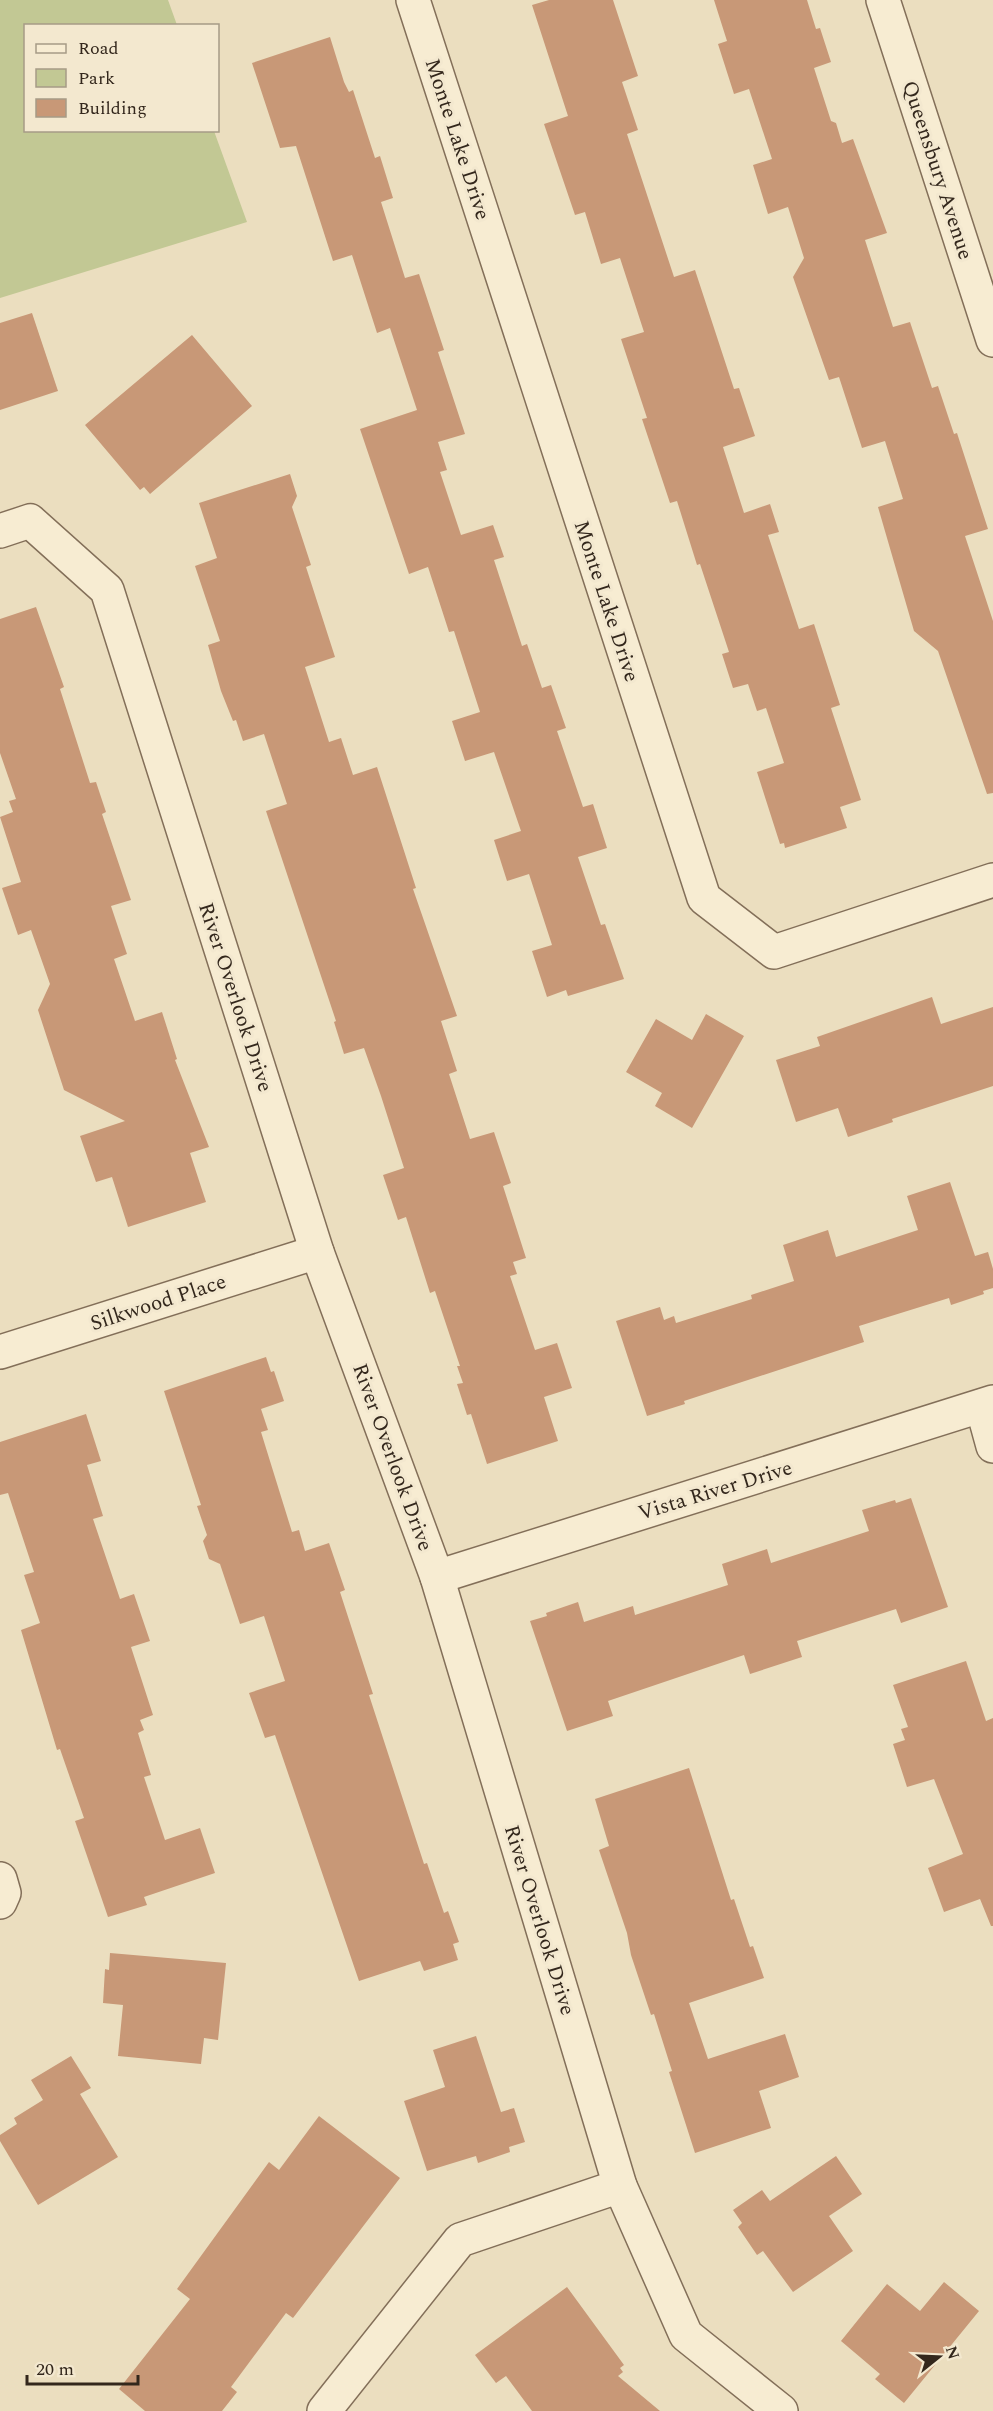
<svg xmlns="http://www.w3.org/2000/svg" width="993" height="2411" font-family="Spectral,serif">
  <rect width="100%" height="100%" fill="#ebdebf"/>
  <!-- green -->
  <path fill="#c2c894" d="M 0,0 L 168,0 L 177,25 L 26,26 L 26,130 L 214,131 L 247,222 L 0,298 Z"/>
  <!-- building -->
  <g fill="#c89877">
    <path d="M 549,0 L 613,0 L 638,76 L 622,82 L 638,130 L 627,134 L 674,277 L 695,270 L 734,389 L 739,388 L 755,436 L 723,447 L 744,513 L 770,504 L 779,532 L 768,535 L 799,629 L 814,624 L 840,705 L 831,708 L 861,800 L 840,807 L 847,828 L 785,848 L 784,843 L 780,844 L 757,772 L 784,763 L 766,708 L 757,711 L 748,684 L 733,688 L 722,654 L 729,652 L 700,564 L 697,565 L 677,501 L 670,503 L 642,419 L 647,418 L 621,339 L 644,332 L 620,258 L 601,264 L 585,212 L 575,215 L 544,124 L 568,116 L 532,5 Z"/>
    <path d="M 714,0 L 807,0 L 816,29 L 820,28 L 831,62 L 814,68 L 831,121 L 836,123 L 842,143 L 853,139 L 887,233 L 865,240 L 893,327 L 910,322 L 932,388 L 938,386 L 954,434 L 957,433 L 988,529 L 965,536 L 993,621 L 993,793 L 987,794 L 938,651 L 914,631 L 878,507 L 903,499 L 885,441 L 862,448 L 839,377 L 829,380 L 793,277 L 804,258 L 788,207 L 768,214 L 753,165 L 772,159 L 749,89 L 734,94 L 718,44 L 727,41 Z"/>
    <path d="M 330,37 L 344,82 L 349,92 L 353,90 L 375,158 L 380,156 L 393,198 L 381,202 L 405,278 L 419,274 L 444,350 L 438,352 L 465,434 L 438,442 L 447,470 L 440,472 L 461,535 L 493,525 L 504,557 L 494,560 L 522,646 L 527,644 L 542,688 L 551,685 L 566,728 L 557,731 L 583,807 L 593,804 L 607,848 L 578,857 L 601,925 L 605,924 L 624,979 L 568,996 L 566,990 L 547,997 L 532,951 L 552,945 L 529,874 L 507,881 L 494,840 L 521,831 L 494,752 L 465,761 L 452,721 L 480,712 L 454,631 L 449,632 L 428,567 L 409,574 L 360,429 L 417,410 L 390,328 L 377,333 L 352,255 L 333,261 L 296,146 L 280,148 L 252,63 Z"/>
    <path d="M 32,313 L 58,391 L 0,410 L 0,323 Z"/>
    <path d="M 192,335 L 252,406 L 150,494 L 144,487 L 140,490 L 85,425 Z"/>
    <path d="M 290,474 L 297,496 L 292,507 L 311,565 L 306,567 L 335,657 L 305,667 L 329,742 L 341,738 L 353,775 L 377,767 L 416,888 L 413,889 L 457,1016 L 441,1021 L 457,1071 L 449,1074 L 470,1139 L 494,1132 L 511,1183 L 503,1186 L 526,1258 L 513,1262 L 517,1274 L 510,1276 L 535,1350 L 557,1343 L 572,1388 L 544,1397 L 558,1441 L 487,1464 L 471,1414 L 467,1415 L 457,1384 L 463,1383 L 457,1366 L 460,1366 L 435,1291 L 430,1293 L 406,1217 L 398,1220 L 383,1175 L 404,1168 L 381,1096 L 364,1048 L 344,1054 L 334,1022 L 336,1021 L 266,811 L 287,804 L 264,734 L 243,741 L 236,720 L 233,721 L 221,691 L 208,645 L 220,641 L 195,566 L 217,558 L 199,503 Z"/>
    <path d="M 36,607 L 64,687 L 60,689 L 90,783 L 96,782 L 106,812 L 102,814 L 131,900 L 111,906 L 127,954 L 114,959 L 135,1021 L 162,1012 L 177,1059 L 175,1060 L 209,1147 L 190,1153 L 206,1202 L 128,1227 L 112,1177 L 96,1182 L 80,1136 L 125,1121 L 64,1090 L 38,1010 L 50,984 L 31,930 L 18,935 L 2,888 L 21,882 L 0,817 L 13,812 L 9,801 L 16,799 L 0,753 L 0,619 Z"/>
    <path d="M 932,997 L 941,1024 L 993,1007 L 993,1086 L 892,1119 L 893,1122 L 848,1137 L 838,1108 L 796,1122 L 776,1060 L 820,1046 L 817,1037 Z"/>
    <path d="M 706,1014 L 744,1036 L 692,1128 L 655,1106 L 662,1093 L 626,1072 L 656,1019 L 692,1040 Z"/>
    <path d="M 950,1182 L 975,1256 L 988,1252 L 993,1269 L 993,1288 L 983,1291 L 984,1294 L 951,1305 L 949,1298 L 859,1326 L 864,1342 L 684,1401 L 685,1404 L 647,1416 L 616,1321 L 660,1307 L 664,1320 L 674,1316 L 676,1323 L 752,1299 L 751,1295 L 794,1281 L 783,1245 L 828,1230 L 836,1257 L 918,1230 L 907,1196 Z"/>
    <path d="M 266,1357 L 271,1372 L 274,1371 L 284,1401 L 261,1409 L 268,1430 L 261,1432 L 292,1532 L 299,1530 L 305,1551 L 329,1543 L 345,1590 L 340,1592 L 373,1694 L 369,1695 L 424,1864 L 427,1863 L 444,1913 L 448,1911 L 459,1942 L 453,1944 L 458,1960 L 424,1971 L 420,1961 L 359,1981 L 275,1735 L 265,1738 L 249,1693 L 285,1681 L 264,1616 L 240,1624 L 220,1564 L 209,1559 L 203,1541 L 207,1535 L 197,1506 L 201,1505 L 164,1391 Z"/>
    <path d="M 86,1414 L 101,1461 L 87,1465 L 103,1516 L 93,1519 L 120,1599 L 134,1594 L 150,1641 L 131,1647 L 153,1715 L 140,1720 L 144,1730 L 138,1733 L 151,1775 L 144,1777 L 165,1840 L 200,1828 L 215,1873 L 144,1897 L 147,1905 L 108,1917 L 75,1821 L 84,1818 L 60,1749 L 57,1750 L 21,1630 L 40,1623 L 24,1575 L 34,1572 L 8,1493 L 0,1495 L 0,1442 Z"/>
    <path d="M 911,1498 L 948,1607 L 901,1623 L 896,1609 L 797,1641 L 802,1657 L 750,1674 L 744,1655 L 608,1701 L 613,1716 L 567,1731 L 530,1621 L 547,1616 L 546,1613 L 578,1602 L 584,1622 L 633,1606 L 635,1615 L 728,1585 L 722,1564 L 767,1549 L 771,1563 L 869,1531 L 862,1510 L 895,1500 L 896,1503 Z"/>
    <path d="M 966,1661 L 986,1721 L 993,1718 L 993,1926 L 991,1926 L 980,1899 L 944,1912 L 928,1868 L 963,1854 L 934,1779 L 907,1787 L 893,1744 L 905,1740 L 901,1729 L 908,1727 L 893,1685 Z"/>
    <path d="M 689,1768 L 731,1900 L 734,1899 L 750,1947 L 753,1946 L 764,1978 L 689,2003 L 708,2059 L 785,2034 L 799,2077 L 759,2091 L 771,2128 L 695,2153 L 669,2072 L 672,2071 L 654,2014 L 651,2015 L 631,1955 L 627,1933 L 599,1850 L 609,1846 L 595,1799 Z"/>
    <path d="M 110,1953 L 226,1963 L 218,2040 L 204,2038 L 201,2064 L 118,2056 L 123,2005 L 103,2003 L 105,1969 L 109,1970 Z"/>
    <path d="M 476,2036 L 501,2112 L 514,2108 L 525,2142 L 509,2147 L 510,2152 L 478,2163 L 476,2156 L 427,2171 L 404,2101 L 445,2087 L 433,2050 Z"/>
    <path d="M 71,2056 L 91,2088 L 80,2094 L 118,2157 L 38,2205 L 0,2141 L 0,2135 L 17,2124 L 14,2118 L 43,2100 L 31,2080 Z"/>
    <path d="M 319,2116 L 400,2178 L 293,2318 L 286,2313 L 231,2387 L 237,2392 L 222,2411 L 145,2411 L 119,2389 L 190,2299 L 177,2289 L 269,2162 L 279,2170 Z"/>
    <path d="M 836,2156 L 862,2194 L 829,2216 L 853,2251 L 793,2292 L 763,2251 L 757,2255 L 738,2227 L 742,2223 L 733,2210 L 762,2190 L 770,2201 Z"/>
    <path d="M 944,2282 L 979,2311 L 904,2403 L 875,2379 L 880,2374 L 841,2341 L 887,2284 L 920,2311 Z"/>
    <path d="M 567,2287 L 624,2365 L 620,2368 L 623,2372 L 618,2376 L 660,2411 L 532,2411 L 506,2376 L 496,2383 L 475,2355 Z"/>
  </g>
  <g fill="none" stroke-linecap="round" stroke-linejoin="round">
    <defs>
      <g id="street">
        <path d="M 413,0 L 704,898 L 774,952 L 993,880"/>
        <path d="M 883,0 L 993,340"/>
        <path d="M 0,531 L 30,521 L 107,590 L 317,1252 L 437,1577 L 620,2186 L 686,2335 L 781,2411"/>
        <path d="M 0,1352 L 317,1252"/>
        <path d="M 982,1406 L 993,1446"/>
        <path d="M 437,1577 L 993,1402"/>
        <path d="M 0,1879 L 4,1893 L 0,1902"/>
        <path d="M 324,2411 L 460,2240 L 620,2186"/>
      </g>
    </defs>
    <!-- street casing -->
    <use href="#street" stroke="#836f59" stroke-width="36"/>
    <!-- street -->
    <use href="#street" stroke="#f7ecd2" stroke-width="33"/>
  </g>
  <g text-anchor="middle" stroke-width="6" stroke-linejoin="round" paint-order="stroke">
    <!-- street labels -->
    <g font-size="21" fill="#33271c" stroke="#f3e8cf">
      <text transform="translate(458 139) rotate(72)" y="7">Monte Lake Drive</text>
      <text transform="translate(938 170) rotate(72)" y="7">Queensbury Avenue</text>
      <text transform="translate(607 601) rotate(72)" y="7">Monte Lake Drive</text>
      <text transform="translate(236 997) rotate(72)" y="7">River Overlook Drive</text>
      <text transform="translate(158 1302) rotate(-18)" y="7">Silkwood Place</text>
      <text transform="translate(393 1457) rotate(70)" y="7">River Overlook Drive</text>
      <text transform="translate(715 1490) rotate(-17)" y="7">Vista River Drive</text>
      <text transform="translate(540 1920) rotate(73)" y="7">River Overlook Drive</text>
    </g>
  </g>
  <!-- legend -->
  <rect x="24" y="24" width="195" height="108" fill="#f3e8cf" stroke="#a69b87" stroke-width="1.5"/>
  <rect x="36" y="44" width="30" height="9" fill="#f7ecd2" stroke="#a69b87" stroke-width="1.5"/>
  <text x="78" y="54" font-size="18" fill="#33271c">Road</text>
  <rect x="36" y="69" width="30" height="18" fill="#c2c894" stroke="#a69b87" stroke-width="1.5"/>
  <text x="78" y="84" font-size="18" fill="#33271c">Park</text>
  <rect x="36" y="99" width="30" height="18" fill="#c89877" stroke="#a69b87" stroke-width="1.5"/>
  <text x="78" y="114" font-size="18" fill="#33271c">Building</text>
  <!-- north arrow -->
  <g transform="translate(939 2357) rotate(72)" stroke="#f3e8cf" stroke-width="4.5" paint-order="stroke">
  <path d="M0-4.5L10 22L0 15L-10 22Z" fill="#33271c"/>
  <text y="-9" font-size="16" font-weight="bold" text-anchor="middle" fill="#33271c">N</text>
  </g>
  <!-- scale -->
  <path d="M27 2375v9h111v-9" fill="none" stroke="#33271c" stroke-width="3"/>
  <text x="36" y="2375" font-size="18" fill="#33271c" stroke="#f3e8cf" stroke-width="4.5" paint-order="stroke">20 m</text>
</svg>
